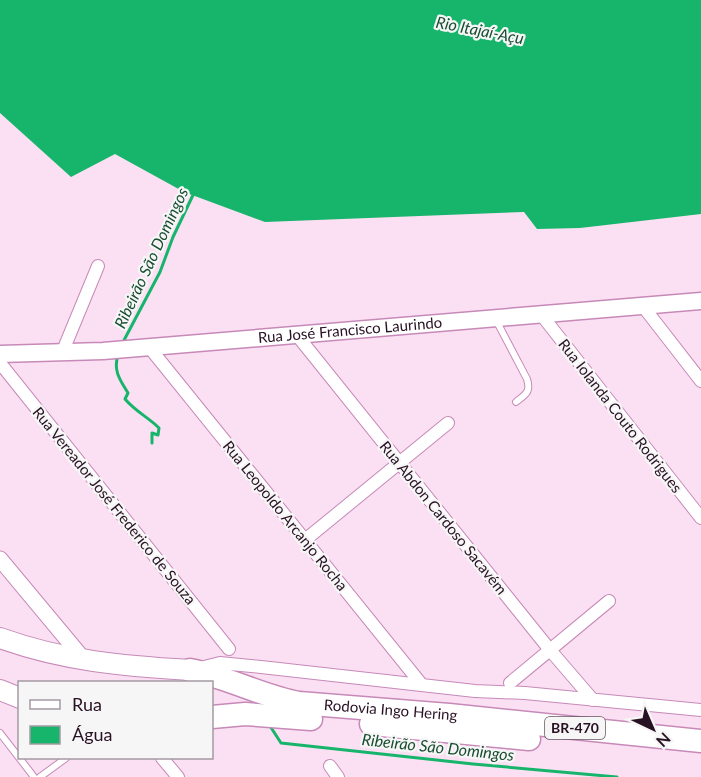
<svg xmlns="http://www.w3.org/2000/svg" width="701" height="777" font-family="Lato,sans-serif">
  <rect width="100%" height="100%" fill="#fbe0f3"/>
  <!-- water -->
  <path fill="#17b56c" d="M 0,0 L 701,0 L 701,214 L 580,228 L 537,229 L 524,212 L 265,222 L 184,192 L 115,154 L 71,177 L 0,113 Z"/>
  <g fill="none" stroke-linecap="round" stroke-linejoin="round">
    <!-- stream -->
    <g stroke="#17b56c" stroke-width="3">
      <path d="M 122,344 L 160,272 L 173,237 L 194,193"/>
      <path d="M 118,355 C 113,371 120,380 128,393 L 125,399 C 136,412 148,417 159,428 L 158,435 L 152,433 L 152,443"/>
      <path d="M 270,726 L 281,743 L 473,764 L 617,777"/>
    </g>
    <defs>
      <g id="service">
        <path d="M 496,320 L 527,379 C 531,392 526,394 516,402"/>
        <path d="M 0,733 L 34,777"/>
        <path d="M 40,777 L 66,758"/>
      </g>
      <g id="minor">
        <path d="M 642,305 L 701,381"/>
        <path d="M 540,313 L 701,518"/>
        <path d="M 296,334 L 550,650 L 593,700"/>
        <path d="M 149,347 L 422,685"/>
        <path d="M 62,353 L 98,266"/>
        <path d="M 0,363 L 229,649"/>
        <path d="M 305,540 L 448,423"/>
        <path d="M 200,668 L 220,663 L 261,667 L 475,691 L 525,693 L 701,710"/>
        <path d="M 510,683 L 609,601"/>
        <path d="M 162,758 L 178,777"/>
        <path d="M 330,766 L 338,777"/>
      </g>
      <path id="tertiary" d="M 0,559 L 85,661"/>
      <g id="secondary">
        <path id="s1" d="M 0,354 L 103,351 L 701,301"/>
      </g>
      <g id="trunk">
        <path d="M 0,638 C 64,661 123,666 190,670 L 202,678"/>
        <path d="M 0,690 L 20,698"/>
      </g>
      <g id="motorway">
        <path id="s2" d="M 190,670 C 228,677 261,696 299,703 L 449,715 L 701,741"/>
        <path d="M 212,717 L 245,714 L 311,719"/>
        <path d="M 371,724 L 529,739"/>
      </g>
    </defs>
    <!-- service casing -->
    <use href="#service" stroke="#c789b8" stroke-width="8"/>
    <!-- minor casing -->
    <use href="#minor" stroke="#c789b8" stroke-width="14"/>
    <!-- tertiary casing -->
    <use href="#tertiary" stroke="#c789b8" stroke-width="17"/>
    <!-- secondary casing -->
    <use href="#secondary" stroke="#c789b8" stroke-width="19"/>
    <!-- trunk casing -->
    <use href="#trunk" stroke="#c789b8" stroke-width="22"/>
    <!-- motorway casing -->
    <use href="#motorway" stroke="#c789b8" stroke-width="25"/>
    <!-- service -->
    <use href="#service" stroke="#fff" stroke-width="6"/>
    <!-- minor -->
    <use href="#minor" stroke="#fff" stroke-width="12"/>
    <!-- tertiary -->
    <use href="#tertiary" stroke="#fff" stroke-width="15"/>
    <!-- secondary -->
    <use href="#secondary" stroke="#fff" stroke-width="16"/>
    <!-- trunk -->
    <use href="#trunk" stroke="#fff" stroke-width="20"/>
    <!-- motorway -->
    <use href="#motorway" stroke="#fff" stroke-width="22"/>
  </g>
  <g text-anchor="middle" stroke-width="4.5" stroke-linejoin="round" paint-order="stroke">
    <!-- shield labels -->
    <rect fill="#f6f6f6" stroke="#665662" stroke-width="1.5" x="545" y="717" width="60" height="22" rx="4.5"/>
    <g font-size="14" font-weight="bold" fill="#281123">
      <text x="575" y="733">BR-470</text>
    </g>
    <!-- street labels -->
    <g font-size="15" fill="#281123" stroke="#f6f6f6">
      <text dy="5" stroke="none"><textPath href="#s1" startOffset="351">Rua José Francisco Laurindo</textPath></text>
      <text transform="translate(620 416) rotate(52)" y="5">Rua Iolanda Couto Rodrigues</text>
      <text transform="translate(114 506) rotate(51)" y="5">Rua Vereador José Frederico de Souza</text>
      <text transform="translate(285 516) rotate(51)" y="5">Rua Leopoldo Arcanjo Rocha</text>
      <text transform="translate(443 518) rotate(51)" y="5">Rua Abdon Cardoso Sacavém</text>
      <text dy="5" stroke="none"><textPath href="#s2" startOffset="206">Rodovia Ingo Hering</textPath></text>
    </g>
    <!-- water labels -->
    <g font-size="16" font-style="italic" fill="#174d30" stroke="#f6f6f6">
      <text transform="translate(480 30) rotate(11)" y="6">Rio Itajaí-Açu</text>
      <text transform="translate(151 258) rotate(-65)" y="6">Ribeirão São Domingos</text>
      <text transform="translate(438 747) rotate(6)" y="6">Ribeirão São Domingos</text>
    </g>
  </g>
  <!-- legend -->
  <rect x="18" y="681" width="195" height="78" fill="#f6f6f6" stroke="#a49aa2" stroke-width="1.5"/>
  <rect x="30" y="700" width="30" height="9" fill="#ffffff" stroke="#a49aa2" stroke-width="1.5"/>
  <text x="72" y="711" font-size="18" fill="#281123">Rua</text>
  <rect x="30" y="726" width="30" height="18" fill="#17b56c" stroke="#a49aa2" stroke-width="1.5"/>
  <text x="72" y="741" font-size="18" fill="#281123">Água</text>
  <!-- north arrow -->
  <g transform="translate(653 729) rotate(136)" stroke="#f6f6f6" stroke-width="4.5" paint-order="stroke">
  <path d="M0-4.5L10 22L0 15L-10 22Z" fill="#281123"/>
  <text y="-9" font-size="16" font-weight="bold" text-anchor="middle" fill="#281123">N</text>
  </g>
</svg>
